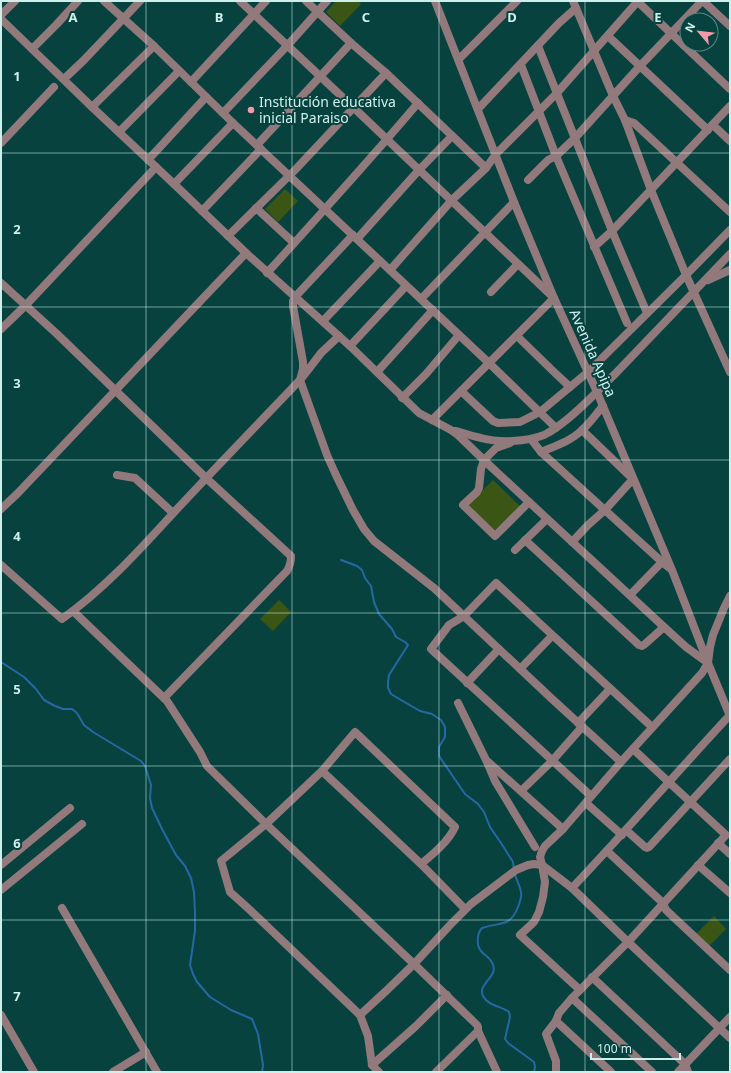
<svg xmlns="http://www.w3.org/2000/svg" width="731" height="1073" font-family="'Noto Sans',sans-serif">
  <rect width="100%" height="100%" fill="#07423f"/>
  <!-- grass -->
  <g fill="#3b5614">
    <path d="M 336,1 L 358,1 L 361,4 L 340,26 L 326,12 Z"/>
    <path d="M 285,189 L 298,201 L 278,222 L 265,209 Z"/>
    <path d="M 493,480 L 520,506 L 494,531 L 468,505 Z"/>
    <path d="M 279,600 L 291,612 L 273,631 L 260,619 Z"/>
    <path d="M 714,916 L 726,929 L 709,946 L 696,934 Z"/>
  </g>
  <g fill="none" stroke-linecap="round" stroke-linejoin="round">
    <!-- stream -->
    <g stroke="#2568a4" stroke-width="2">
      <path d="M 341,560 L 357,566 L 362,570 L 365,578 L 371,586 L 374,602 L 379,614 L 392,629 L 396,637 L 405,642 L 408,645 L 389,675 L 388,682 L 388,688 L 391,694 L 401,700 L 420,711 L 432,714 L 441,720 L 445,727 L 445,737 L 439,747 L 439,756 L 465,794 L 478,804 L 484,812 L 490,827 L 501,843 L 513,862 L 514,870"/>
      <path d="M 1,662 L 24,677 L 36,689 L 44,700 L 55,706 L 63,709 L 72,709 L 77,713 L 84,725 L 93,732 L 141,761 L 145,766 L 151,785 L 150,798 L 152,808 L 162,829 L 176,855 L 185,866 L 191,878 L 194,892 L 195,913 L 195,931 L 190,965 L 193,974 L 197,982 L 210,997 L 231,1010 L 252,1019 L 258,1034 L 263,1065 L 262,1072"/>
      <path d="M 515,874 C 516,880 520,885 521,892 C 522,897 520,902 518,907 C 510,928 499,922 482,928 C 477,933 476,945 481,951 C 485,956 491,958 493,965 C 498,977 477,984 483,996 C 488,1006 501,1006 509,1012 L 510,1017 L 505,1039 L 508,1043 L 534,1062 L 535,1067 L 534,1072"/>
    </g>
    <!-- minor -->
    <g stroke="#92797c" stroke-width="8">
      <path d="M 104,1 L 154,46 L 233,123 L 489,363 L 556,428"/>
      <path d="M 240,1 L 354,108 L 554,298 L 432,420"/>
      <path d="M 306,1 L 351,43 L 386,73 L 486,168"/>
      <path d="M 435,1 L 514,202 L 554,298 L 597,392 L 672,570 L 708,663 L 730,716"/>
      <path d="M 573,1 L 613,96 L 625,120 L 651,190 L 686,275 L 730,372"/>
      <path d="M 637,1 L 730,89"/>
      <path d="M 703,1 L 730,26"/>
      <path d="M 1,15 L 15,1"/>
      <path d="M 1,19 L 32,49 L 92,107 L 174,184 L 246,253 L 350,346 L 419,413 L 451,430 L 458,435 L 488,464 L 664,627 L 686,647 L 708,663"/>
      <path d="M 608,36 L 708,130"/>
      <path d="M 538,46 L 612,231 L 647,313"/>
      <path d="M 32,49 L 56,25 L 78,1"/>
      <path d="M 459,59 L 517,1"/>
      <path d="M 521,65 L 556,156 L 627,323"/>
      <path d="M 64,79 L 84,60 L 140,1"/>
      <path d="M 191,82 L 266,1"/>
      <path d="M 92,107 L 154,46"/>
      <path d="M 478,109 L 559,23 L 576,8"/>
      <path d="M 223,113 L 287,46 L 327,1"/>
      <path d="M 625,120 L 634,123 L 730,212"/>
      <path d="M 713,125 L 730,141"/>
      <path d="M 119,132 L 179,71"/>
      <path d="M 1,143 L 54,87"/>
      <path d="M 257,145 L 351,43"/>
      <path d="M 148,160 L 206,97"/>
      <path d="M 528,180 L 548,160 L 556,156 L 575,138 L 640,66 L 702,1"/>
      <path d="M 174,184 L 233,123"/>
      <path d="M 256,208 L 294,243"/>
      <path d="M 202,211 L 261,149"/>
      <path d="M 353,235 L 295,297 L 293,301 L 293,306 L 303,362 L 303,369 L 300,380 L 327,455 L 335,473 L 353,510 L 364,529 L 374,541 L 434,588 L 551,698 L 621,762"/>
      <path d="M 228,236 L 295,170 L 386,73"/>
      <path d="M 357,239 L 419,170 L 452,136"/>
      <path d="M 594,247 L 612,231 L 730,106"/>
      <path d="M 390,270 L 452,200 L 486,168 L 496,154 L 556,94 L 638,1"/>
      <path d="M 267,273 C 318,217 369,161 418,103"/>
      <path d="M 708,280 L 730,270"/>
      <path d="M 1,283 L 57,334 L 206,478 L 291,556 C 291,562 290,566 287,571 L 164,698"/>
      <path d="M 491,292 L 518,264"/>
      <path d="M 421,299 L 514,202"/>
      <path d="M 323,321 L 380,261"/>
      <path d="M 1,329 L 25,306 L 156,167"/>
      <path d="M 517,336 L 553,371 L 570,387"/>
      <path d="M 350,346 L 406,286"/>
      <path d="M 377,372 L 433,310"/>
      <path d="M 461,391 L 493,421 L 498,423 L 520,422 L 540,412 L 588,372 L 686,275 L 730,230"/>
      <path d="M 402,398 L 426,374 L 459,335"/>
      <path d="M 455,431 C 464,433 472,436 481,438 C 500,443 526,442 544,435 C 548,433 553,430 557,427 C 578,413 596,392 615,374 C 653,334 692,294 730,254"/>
      <path d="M 531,439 L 541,452 L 662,562 L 671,569"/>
      <path d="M 510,443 L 496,448 L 484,460 L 481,469 L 479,488 L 477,492 L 463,505 L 495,536 L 529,502"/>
      <path d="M 541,452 C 555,446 571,441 582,430 C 590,423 596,414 603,406"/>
      <path d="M 117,475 L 135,478 L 173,513"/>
      <path d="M 1,509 L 17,494 L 246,253"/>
      <path d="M 525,540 L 639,645 L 642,646 L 645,644 L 664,627"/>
      <path d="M 572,542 L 588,525 L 605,510 L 633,479 L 582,430"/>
      <path d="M 515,550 L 547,519"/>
      <path d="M 1,565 L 62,619 C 106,588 142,547 178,508 C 218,465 259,423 300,380 L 308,370 L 321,353 L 339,336"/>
      <path d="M 630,595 L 662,562"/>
      <path d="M 730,596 L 724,608 L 713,635 L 710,647 L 708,663 L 702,673 L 621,762 L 563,829 L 545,846 L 542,851 L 540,857 L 542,865 L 572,888 L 628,942 L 730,1038"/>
      <path d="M 73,611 L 167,701 L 200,752 L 207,766 L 266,824 L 414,964 L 477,1025 L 478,1027 L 478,1031 L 436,1072"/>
      <path d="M 520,669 L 552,636"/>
      <path d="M 467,683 L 499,649"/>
      <path d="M 458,703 L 486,760 L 563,829"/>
      <path d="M 578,723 L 610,689"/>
      <path d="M 487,762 L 495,781 L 535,847"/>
      <path d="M 322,771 L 421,864 L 465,909"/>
      <path d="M 521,791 L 552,761 L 582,727"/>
      <path d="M 591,796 L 431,649 L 449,625 L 464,616 L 496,583 L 652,727"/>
      <path d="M 586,803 L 622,835"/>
      <path d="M 626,830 L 645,847 L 647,848 L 649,847 L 730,759"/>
      <path d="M 718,843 L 730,854"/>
      <path d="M 607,851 L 663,903 L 666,910 L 730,970"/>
      <path d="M 1,865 L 70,808"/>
      <path d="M 698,865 L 730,893"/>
      <path d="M 572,888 C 626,831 677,772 730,715"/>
      <path d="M 1,890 L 82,824"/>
      <path d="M 62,908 L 157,1072"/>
      <path d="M 592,977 L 685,1064 L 688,1072"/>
      <path d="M 572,998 L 652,1072"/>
      <path d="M 1,1015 L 34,1072"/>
      <path d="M 360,1015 L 386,991 L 414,964 L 451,924 L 471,904 L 516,870 L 528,865 L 534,864 L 542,865 L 545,882 L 543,897 L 539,912 L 534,922 L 520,935 L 580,990"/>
      <path d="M 556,1021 L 546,1034 L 556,1061 L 556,1072"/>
      <path d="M 478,1031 L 497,1072"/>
      <path d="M 372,1065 L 416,1026 L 447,995"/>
      <path d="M 113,1072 L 146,1052"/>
      <path d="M 379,1072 L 372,1065 L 368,1036 L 360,1015 L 250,910 L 230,892 L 221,861 L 266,824 L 322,771 L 355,732 L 455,827 C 448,842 433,854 421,864"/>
      <path d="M 611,1072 L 556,1021 L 559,1013 L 572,998 L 628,942 L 726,835 L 633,749"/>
      <path d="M 678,1072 L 730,1017"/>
    </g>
  </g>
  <!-- grid -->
  <path fill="none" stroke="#cef0ec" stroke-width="1" stroke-opacity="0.55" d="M 146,1 L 146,1072M 292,1 L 292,1072M 439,1 L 439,1072M 585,1 L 585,1072M 1,153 L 730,153M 1,307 L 730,307M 1,460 L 730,460M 1,613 L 730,613M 1,766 L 730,766M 1,920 L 730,920"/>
  <!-- markers -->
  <circle fill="#f39aa8" stroke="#07423f" stroke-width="1.5" cx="251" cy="110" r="4"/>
  <g text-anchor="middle" stroke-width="4" stroke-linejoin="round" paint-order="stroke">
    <!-- poi labels -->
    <g font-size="14" fill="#cef0ec" stroke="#07423f" text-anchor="start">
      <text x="259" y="107">Institución educativa<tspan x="259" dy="16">inicial Paraiso</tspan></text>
    </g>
    <!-- street labels -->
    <g font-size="14" fill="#cef0ec" stroke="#07423f">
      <text transform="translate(593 353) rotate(66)" y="5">Avenida Apipa</text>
    </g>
  </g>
  <g font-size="13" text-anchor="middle" font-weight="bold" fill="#cef0ec" stroke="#07423f" stroke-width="4" stroke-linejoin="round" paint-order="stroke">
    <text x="73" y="22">A</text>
    <text x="219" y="22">B</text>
    <text x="366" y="22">C</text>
    <text x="512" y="22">D</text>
    <text x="658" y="22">E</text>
    <text x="17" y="81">1</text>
    <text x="17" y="234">2</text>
    <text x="17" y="388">3</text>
    <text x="17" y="541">4</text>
    <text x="17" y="694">5</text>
    <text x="17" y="848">6</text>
    <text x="17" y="1001">7</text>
  </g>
  <!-- border -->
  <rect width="731" height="1073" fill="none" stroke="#cef0ec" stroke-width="4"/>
  <!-- north arrow -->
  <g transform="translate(699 32) rotate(298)"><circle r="19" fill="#07423f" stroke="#578884"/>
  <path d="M0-3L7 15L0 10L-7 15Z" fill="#f39aa8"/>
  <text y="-6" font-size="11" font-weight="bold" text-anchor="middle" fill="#cef0ec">N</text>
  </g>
  <!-- scale -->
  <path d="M591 1053v6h89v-6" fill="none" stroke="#cef0ec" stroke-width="2"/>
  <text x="597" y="1053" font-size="12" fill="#cef0ec" stroke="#07423f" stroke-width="3" paint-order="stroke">100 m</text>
</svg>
